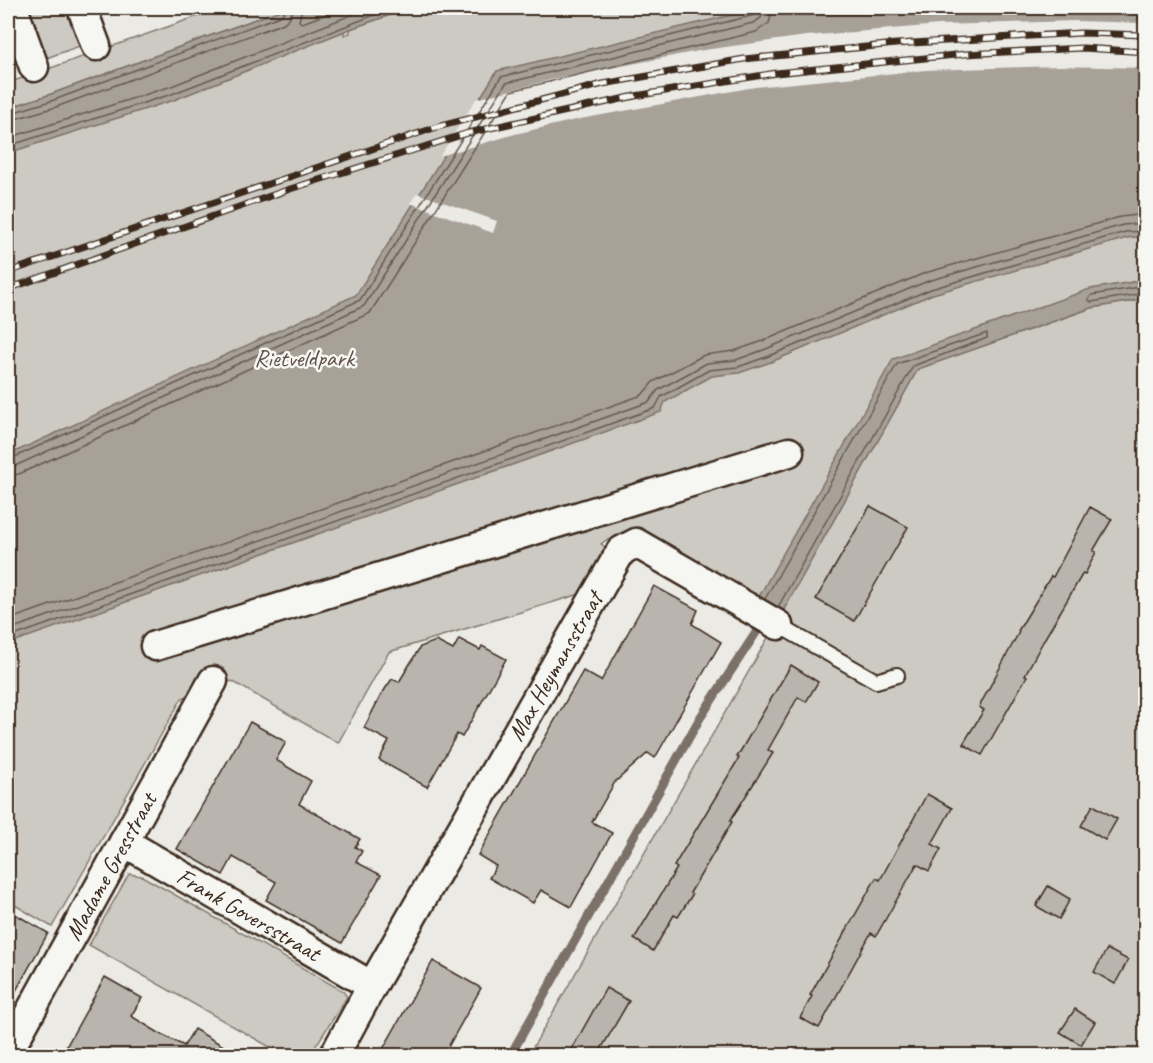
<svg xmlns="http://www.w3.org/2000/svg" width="1153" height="1063" font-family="Caveat,sans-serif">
  <rect width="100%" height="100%" fill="#ebeae5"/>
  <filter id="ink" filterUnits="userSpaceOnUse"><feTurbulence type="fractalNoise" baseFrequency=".0167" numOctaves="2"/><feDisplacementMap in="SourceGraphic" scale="12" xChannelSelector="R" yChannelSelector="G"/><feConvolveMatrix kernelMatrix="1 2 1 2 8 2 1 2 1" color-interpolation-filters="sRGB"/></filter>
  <g filter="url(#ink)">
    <!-- green -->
    <g fill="#cdcac4" stroke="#847a71" stroke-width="1.5">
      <path d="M 20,8 L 74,8 L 88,43 L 38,61 Z"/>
      <path d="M 221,8 L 286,8 L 51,94 L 8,108 L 8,83 Z"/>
      <path d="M 410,8 L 1145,8 L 1145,280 L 1132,282 L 915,357 L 757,601 L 635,530 C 625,529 618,533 611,541 L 608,539 L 601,544 L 607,548 L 580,594 L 389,652 L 338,743 L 232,681 L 182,698 L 52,927 L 8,901 L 8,150 L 279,57 L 344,31 L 344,35 L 350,33 L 350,29 Z"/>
      <path d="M 1145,299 L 1145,1055 L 528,1056 L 773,629 L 918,369 L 1092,308 Z"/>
      <path d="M 129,874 L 142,876 L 343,991 L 347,997 L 310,1055 L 284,1055 L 89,945 Z"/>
    </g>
    <!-- water -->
    <g fill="#a8a198" stroke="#7c7167" stroke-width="1.5">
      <path d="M 286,8 L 410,8 L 350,29 L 174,100 L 8,153 L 8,108 L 51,94 Z"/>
      <path d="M 761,8 L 1145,8 L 1145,236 L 1127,238 L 933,294 L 771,362 L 739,373 L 712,376 L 665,402 L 661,412 L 8,644 L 8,455 L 356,295 L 497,71 Z"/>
      <path d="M 1145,280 L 1145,299 L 1091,308 L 918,369 L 773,629 L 748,616 L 893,359 L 1090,289 Z"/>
    </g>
    <!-- pier -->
    <g fill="#ebeae5">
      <path d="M 1075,21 L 1145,23 L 1145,68 L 1060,66 L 926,70 L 755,87 L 580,119 L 515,134 L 440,156 L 476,99 L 554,79 L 704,50 L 806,36 L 939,25 Z"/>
      <path d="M 417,193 L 497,221 L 493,233 L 410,203 Z"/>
    </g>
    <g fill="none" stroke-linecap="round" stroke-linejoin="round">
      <!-- shore -->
      <g stroke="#675a4f" stroke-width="1.5">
        <path d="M 302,8 L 299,21 L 302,23 L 343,8"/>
        <path d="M 8,114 L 54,100 L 280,16 L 284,12 L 285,8"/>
        <path d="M 8,121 L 56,107 L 284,23 L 290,17 L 293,8"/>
        <path d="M 8,138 L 169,87 L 369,8"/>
        <path d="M 8,146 L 172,94 L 392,8"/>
        <path d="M 1146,286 L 1092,295 L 1088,299 L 1091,302 L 1146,293"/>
        <path d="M 8,460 L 360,300 L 501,77 L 751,16 L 755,13 L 756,8"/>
        <path d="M 8,467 L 15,466 L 364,306 L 506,83 L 753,23 L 761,18 L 764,8"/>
        <path d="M 8,476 L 19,474 L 370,313 L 511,91 L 756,32 L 769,23 L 773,8"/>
        <path d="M 765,599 L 897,364 L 987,333 L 987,338 L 913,366 L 778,607"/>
        <path d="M 8,620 L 642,395 L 653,382 L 704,355 L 734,351 L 763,341 L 925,273 L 1120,217 L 1146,214"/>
        <path d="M 8,630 L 649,402 L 658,390 L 707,363 L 736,360 L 766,349 L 928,281 L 1123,225 L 1146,223"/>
        <path d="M 8,638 L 655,408 L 661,397 L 709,370 L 738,367 L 769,356 L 931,289 L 1125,232 L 1146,231"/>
      </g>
      <!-- stream -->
      <g stroke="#7c7167" stroke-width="9">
        <path d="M 510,1056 L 700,718 L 763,622"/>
        <path d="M 1144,1056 L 1146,1052"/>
      </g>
    </g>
    <!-- building -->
    <g fill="#bab4ae" stroke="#3b2a1e" stroke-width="1.5">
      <path d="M 870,506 L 908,527 L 854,621 L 816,599 Z"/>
      <path d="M 1090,507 L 1112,519 L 1093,551 L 1096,552 L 1085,574 L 1083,573 L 1045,638 L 1025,675 L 1027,676 L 982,755 L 963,744 L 984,710 L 979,707 L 1019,632 L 1018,631 L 1051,576 L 1053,577 Z"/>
      <path d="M 654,586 L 698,610 L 692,624 L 721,642 L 655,758 L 648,753 L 615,782 L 592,822 L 612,833 L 571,907 L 541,890 L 533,903 L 489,878 L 496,866 L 478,855 L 583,671 L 601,681 Z"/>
      <path d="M 459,639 L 480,650 L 482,646 L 506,659 L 462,737 L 457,734 L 427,787 L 379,760 L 389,741 L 364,728 L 381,695 L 392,679 L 399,682 L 420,647 L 436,641 L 453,650 Z"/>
      <path d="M 791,665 L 818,682 L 806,702 L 798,697 L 768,750 L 773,753 L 730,821 L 732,822 L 690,893 L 692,895 L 678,917 L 674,915 L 653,951 L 634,939 L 677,868 L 674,866 L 739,758 L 737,757 Z"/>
      <path d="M 250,722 L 286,742 L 276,760 L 311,781 L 299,804 L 360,839 L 355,847 L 362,851 L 356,862 L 381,875 L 342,943 L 266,900 L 276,882 L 233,857 L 223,875 L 177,849 Z"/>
      <path d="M 927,794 L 952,808 L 932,844 L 941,849 L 929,871 L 917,864 L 876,936 L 871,933 L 819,1028 L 800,1018 L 812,996 L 810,995 L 876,878 L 880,880 Z"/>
      <path d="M 1093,805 L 1117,819 L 1105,840 L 1081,826 Z"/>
      <path d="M 1048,886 L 1070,899 L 1059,919 L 1036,906 Z"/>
      <path d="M 8,910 L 48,933 L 8,1005 Z"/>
      <path d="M 1107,949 L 1128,960 L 1115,984 L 1094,972 Z"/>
      <path d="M 433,961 L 481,988 L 443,1056 L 379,1056 Z"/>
      <path d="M 105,977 L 142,998 L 131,1016 L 159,1033 L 184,1046 L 194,1029 L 241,1056 L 61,1056 Z"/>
      <path d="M 606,988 L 629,1001 L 597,1056 L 568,1056 Z"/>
      <path d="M 1075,1009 L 1095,1022 L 1081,1045 L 1060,1032 Z"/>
    </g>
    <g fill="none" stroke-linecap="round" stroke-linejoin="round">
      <defs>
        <path id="lane" d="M 778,625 L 876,681 L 897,675"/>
        <g id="street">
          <path d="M 13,8 L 34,67"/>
          <path d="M 82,8 L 96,46"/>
          <path d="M 155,646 L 789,452"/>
          <path id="s1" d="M 124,842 L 372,986"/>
          <path id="s2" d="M 8,1052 L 213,681"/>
          <path id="s3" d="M 334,1056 L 372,986 L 621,551 L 636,543 L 778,625"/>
        </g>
      </defs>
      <!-- lane casing -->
      <use href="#lane" stroke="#3b2a1e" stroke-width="18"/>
      <!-- street casing -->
      <use href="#street" stroke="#3b2a1e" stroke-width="33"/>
      <!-- lane -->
      <use href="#lane" stroke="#f6f6f2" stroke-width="14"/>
      <!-- street -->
      <use href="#street" stroke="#f6f6f2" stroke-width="28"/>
      <defs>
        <g id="rail">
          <path d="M 8,272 L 437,127 L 603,84 L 744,59 L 896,44 L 1081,33 L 1146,35"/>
          <path d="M 8,289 L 290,189 L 468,133 L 635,96 L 776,73 L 965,54 L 1083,48 L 1146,52"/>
        </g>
      </defs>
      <!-- rail casing -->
      <use href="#rail" stroke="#3b2a1e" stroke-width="7"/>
      <!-- rail -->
      <use href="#rail" stroke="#f6f6f2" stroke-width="4.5" stroke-dasharray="14" stroke-linecap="butt"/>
    </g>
  </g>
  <g text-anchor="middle" stroke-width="5" stroke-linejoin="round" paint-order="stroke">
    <!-- park labels -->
    <g font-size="24" fill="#605248" stroke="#f6f6f2">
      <text x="304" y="366">Rietveldpark</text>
    </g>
    <!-- street labels -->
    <g font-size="24" fill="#3b2a1e" stroke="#f6f6f2">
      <text dy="8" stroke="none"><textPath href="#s3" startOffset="448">Max Heymansstraat</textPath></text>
      <text dy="8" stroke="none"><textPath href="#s2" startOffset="212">Madame Gresstraat</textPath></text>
      <text dy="8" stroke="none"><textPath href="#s1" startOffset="144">Frank Goversstraat</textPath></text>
    </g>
  </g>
  <!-- margin -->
  <rect width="1153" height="1063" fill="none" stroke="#f6f6f2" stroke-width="30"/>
  <rect x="15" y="15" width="1123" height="1033" fill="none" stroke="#3b2a1e" stroke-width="2" filter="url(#ink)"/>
</svg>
